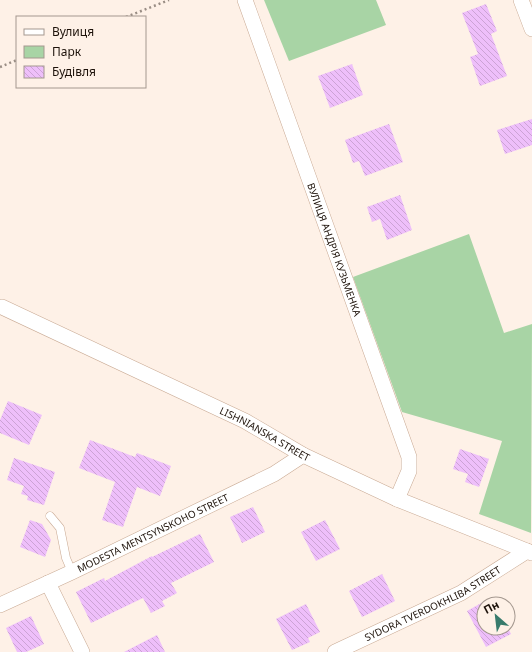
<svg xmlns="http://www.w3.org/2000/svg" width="532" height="652" font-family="'Noto Sans',sans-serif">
  <defs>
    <pattern id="building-back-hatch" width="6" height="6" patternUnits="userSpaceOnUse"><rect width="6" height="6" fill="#eebffa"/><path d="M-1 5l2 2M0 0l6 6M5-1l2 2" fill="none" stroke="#cca3d5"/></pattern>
  </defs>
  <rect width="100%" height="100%" fill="#fef1e7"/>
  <!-- green -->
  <g fill="#a8d4a5">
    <path d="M 264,0 L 376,0 L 386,25 L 289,61 Z"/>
    <path d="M 469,234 L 504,333 L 532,324 L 531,533 L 479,514 L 502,441 L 402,412 L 353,277 Z"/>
  </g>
  <!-- building -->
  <g fill="url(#building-back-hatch)">
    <path d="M 486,4 L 497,31 L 491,34 L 507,76 L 480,86 L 470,57 L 478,54 L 462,13 Z"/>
    <path d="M 352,64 L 363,95 L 330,108 L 318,76 Z"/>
    <path d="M 532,119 L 532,145 L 505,154 L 497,130 Z"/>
    <path d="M 389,124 L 403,162 L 365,176 L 359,161 L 353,163 L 345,140 Z"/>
    <path d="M 400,195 L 412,230 L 387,240 L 380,219 L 372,222 L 367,207 Z"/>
    <path d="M 8,401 L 42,415 L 29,445 L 0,433 L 0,420 Z"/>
    <path d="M 90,440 L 135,457 L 137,453 L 171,466 L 160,496 L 137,487 L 123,527 L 102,520 L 115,482 L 79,468 Z"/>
    <path d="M 460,449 L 489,459 L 479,487 L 465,482 L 468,474 L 453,469 Z"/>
    <path d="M 14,458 L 55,472 L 44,505 L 27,500 L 28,496 L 21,494 L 24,486 L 7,480 Z"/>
    <path d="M 253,507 L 265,532 L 242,543 L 230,517 Z"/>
    <path d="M 30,520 L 42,524 L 51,540 L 45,557 L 20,547 Z"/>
    <path d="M 325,520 L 340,549 L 316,561 L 301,532 Z"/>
    <path d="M 200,534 L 214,562 L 171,583 L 177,593 L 162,601 L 165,606 L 151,613 L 143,598 L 91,623 L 76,592 L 104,578 L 105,581 L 152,556 L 152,557 Z"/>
    <path d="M 382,574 L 395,601 L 362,617 L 349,591 Z"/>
    <path d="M 492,597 L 495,604 L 484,604 L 484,628 L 508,628 L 511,634 L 486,647 L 467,611 Z"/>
    <path d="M 306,604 L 320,632 L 308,638 L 310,642 L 292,650 L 276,619 Z"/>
    <path d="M 31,616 L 44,644 L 26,652 L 17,652 L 6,628 Z"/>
    <path d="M 157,635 L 165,652 L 124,652 Z"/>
  </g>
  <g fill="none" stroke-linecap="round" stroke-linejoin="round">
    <defs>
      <path id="lane" d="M 50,516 L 60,528 L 66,558 L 72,572"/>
      <g id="street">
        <path id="s1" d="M 245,0 L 409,457 L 409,471 L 397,499"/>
        <path d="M 521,0 L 532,29"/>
        <path id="s2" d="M 2,307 L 245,421 L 303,455 L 397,499 L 532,553"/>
        <path d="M 48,583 L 82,652"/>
        <path id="s3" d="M 0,605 L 72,572 L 274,474 L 303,455"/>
        <path id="s4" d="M 335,652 L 461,593 L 527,551"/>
      </g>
    </defs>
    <!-- lane casing -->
    <use href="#lane" stroke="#c9aa94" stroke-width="9"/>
    <!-- street casing -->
    <use href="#street" stroke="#c9aa94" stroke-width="16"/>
    <!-- path -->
    <g stroke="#9a8e85" stroke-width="2.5" stroke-dasharray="2 3" stroke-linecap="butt">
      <path d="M 126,17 L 169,0"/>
      <path d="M 0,67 L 17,60"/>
    </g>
    <!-- lane -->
    <use href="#lane" stroke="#fff" stroke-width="8"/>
    <!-- street -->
    <use href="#street" stroke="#fff" stroke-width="15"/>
  </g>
  <g text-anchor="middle" stroke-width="3" stroke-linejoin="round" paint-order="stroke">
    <!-- street labels -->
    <g font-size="10" fill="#1d120a" stroke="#fef1e7">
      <text dy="4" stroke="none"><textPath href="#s1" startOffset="265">ВУЛИЦЯ АНДРІЯ КУЗЬМЕНКА</textPath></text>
      <text dy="4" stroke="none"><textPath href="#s2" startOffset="292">LISHNIANSKA STREET</textPath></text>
      <text dy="4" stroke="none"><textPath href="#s3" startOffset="169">MODESTA MENTSYNSKOHO STREET</textPath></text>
      <text dy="4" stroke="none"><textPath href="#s4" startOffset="109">SYDORA TVERDOKHLIBA STREET</textPath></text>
    </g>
  </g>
  <!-- legend -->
  <rect x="16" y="16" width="130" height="72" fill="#fef1e7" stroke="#a4988f"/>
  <rect x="24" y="29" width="20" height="6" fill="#ffffff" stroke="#a4988f"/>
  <text x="52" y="36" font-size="12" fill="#1d120a">Вулиця</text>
  <rect x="24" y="46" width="20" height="12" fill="#a8d4a5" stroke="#a4988f"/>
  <text x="52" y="56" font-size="12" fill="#1d120a">Парк</text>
  <rect x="24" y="66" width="20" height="12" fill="url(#building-back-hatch)" stroke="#a4988f"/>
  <text x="52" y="76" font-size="12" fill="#1d120a">Будівля</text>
  <!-- north arrow -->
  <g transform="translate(496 616) rotate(332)"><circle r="19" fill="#fef1e7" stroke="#a4988f"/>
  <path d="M0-3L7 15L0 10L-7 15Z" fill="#387b6c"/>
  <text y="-6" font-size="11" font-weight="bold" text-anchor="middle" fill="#1d120a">Пн</text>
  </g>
</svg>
